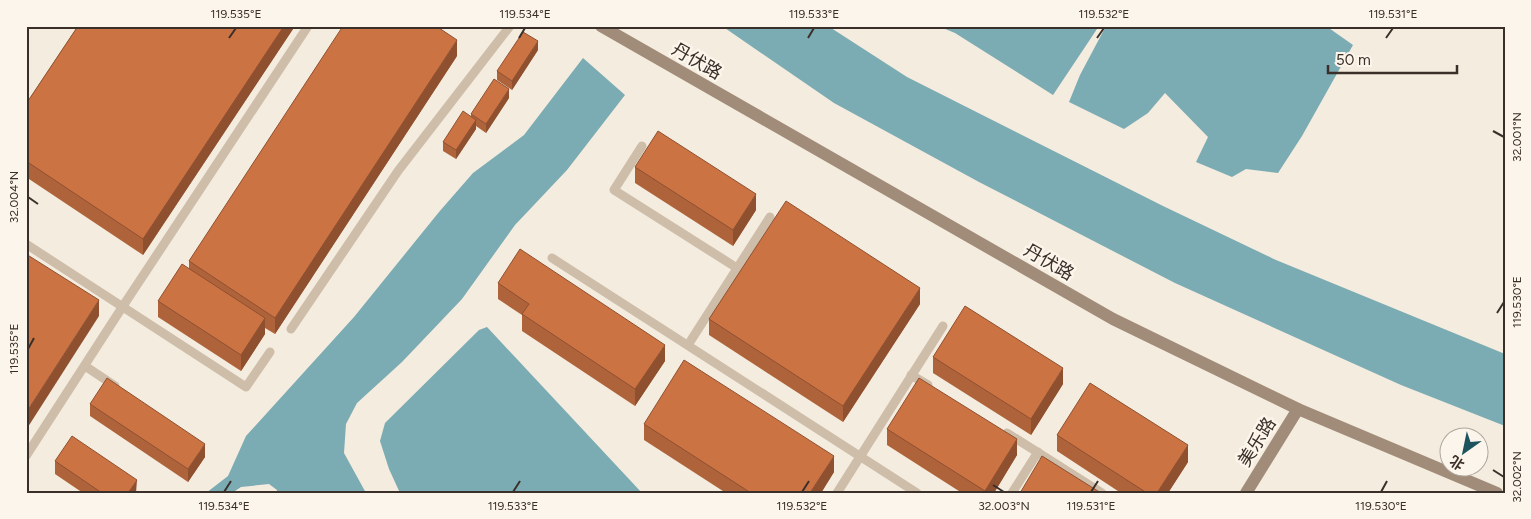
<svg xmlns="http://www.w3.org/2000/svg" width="1531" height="519" font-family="Figtree,'Noto Sans SC',sans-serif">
  <rect width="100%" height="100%" fill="#f4ecde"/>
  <!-- water -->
  <g fill="#7babb3">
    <path d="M 722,26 L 828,26 L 907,77 L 1163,206 L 1276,260 L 1505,354 L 1505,426 L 1401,385 L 1175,283 L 979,182 L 834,103 Z"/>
    <path d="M 938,26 L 1099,26 L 1053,95 L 955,33 Z"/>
    <path d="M 1106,26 L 1326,26 L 1353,45 L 1302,136 L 1278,173 L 1246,169 L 1232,177 L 1196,162 L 1208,137 L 1165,93 L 1148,113 L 1124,129 L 1069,102 L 1080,75 Z"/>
    <path d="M 583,58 L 625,95 L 567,170 L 515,225 L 462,299 L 402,362 L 357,403 L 346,424 L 344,453 L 366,493 L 277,493 L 277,490 L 269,484 L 241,487 L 232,493 L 206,493 L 228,476 L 246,436 L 354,317 L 439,212 L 473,173 L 524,135 Z"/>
    <path d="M 487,327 L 642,493 L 400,493 L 389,469 L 380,441 L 385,423 L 479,330 Z"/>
  </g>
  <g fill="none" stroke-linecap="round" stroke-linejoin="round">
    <!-- lane -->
    <g stroke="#cdbda9" stroke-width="9">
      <path d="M 642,146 L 614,190 L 737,268"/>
      <path d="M 26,244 L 246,387 L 270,352"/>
      <path d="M 552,258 L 917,493"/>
      <path d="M 291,329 L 398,171 L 510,26"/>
      <path d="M 688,345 L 770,217"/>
      <path d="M 85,366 L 115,386"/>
      <path d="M 911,375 L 928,385"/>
      <path d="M 1007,433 L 1102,493"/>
      <path d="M 26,456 L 123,306 L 308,26"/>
      <path d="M 837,493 L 943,326"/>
      <path d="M 1012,493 L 1038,452"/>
    </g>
    <!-- secondary -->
    <g stroke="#a18c7a" stroke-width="12">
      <path d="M 601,26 L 1113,319 L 1298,409 L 1497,493"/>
      <path d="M 1246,493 L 1298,409"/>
    </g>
  </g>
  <!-- wall -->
  <g fill="#af633a">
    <path d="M 78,26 L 295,26 L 143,255 L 26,177 L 26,104 Z"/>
    <path d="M 538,50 L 512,90 L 497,80 L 497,71 Z"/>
    <path d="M 457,56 L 275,334 L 265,328 L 265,334 L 241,371 L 158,317 L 158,301 L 189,269 L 189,261 Z"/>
    <path d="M 509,98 L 486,133 L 476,126 L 476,129 L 456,159 L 443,151 L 443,142 L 471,116 L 471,114 Z"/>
    <path d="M 635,167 L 756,210 L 733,246 L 635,183 Z"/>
    <path d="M 498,283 L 665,361 L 635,406 L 522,331 L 522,315 L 498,299 Z"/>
    <path d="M 920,304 L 843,422 L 709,335 L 709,319 Z"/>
    <path d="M 933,357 L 1063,384 L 1031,435 L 933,373 Z"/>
    <path d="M 90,404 L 205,457 L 188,482 L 90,416 Z"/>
    <path d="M 644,424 L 834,472 L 821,493 L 726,493 L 644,440 Z"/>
    <path d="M 887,429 L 1017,455 L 994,493 L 962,493 L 887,445 Z"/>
    <path d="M 1057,435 L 1188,462 L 1168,493 L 1121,493 L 1057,451 Z"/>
    <path d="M 55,461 L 137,492 L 83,493 L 55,474 Z"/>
  </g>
  <!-- shaded-wall -->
  <g fill="#8f5030">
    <path d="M 284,26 L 295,26 L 143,255 L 143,239 Z"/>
    <path d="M 457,40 L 457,56 L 275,334 L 275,318 Z"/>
    <path d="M 538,41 L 538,50 L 512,90 L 512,81 Z"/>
    <path d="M 509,89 L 509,98 L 486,133 L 486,124 Z"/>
    <path d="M 476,120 L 476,129 L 456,159 L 456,150 Z"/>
    <path d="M 756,194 L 756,210 L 733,246 L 733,230 Z"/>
    <path d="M 920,288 L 920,304 L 843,422 L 843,406 Z"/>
    <path d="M 99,300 L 99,316 L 26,430 L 26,413 Z"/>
    <path d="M 265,318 L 265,334 L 241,371 L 241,355 Z"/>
    <path d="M 665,345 L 665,361 L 635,406 L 635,389 Z"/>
    <path d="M 1063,368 L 1063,384 L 1031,435 L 1031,419 Z"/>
    <path d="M 1017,439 L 1017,455 L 994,493 L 985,493 L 985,491 Z"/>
    <path d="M 205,444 L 205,457 L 188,482 L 188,469 Z"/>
    <path d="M 1188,445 L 1188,462 L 1168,493 L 1157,493 Z"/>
    <path d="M 834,456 L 834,472 L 821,493 L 810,493 Z"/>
    <path d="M 137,480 L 136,493 L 128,493 Z"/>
  </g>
  <!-- building -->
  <g fill="#cc7344" stroke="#8f5030">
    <path d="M 78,26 L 284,26 L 143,239 L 26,161 L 26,104 Z"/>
    <path d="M 343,26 L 436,26 L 457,40 L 275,318 L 189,261 Z"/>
    <path d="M 523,32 L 538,41 L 512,81 L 497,71 Z"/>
    <path d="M 494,79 L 509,89 L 486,124 L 471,114 Z"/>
    <path d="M 463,111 L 476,120 L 456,150 L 443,142 Z"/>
    <path d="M 658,131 L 756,194 L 733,230 L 635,167 Z"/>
    <path d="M 786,201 L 920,288 L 843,406 L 709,319 Z"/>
    <path d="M 520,249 L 665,345 L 635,389 L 522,314 L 529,304 L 498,283 Z"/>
    <path d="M 26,254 L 99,300 L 26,413 Z"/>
    <path d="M 182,264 L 265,318 L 241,355 L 158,301 Z"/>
    <path d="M 965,306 L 1063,368 L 1031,419 L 933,357 Z"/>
    <path d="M 684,360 L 834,456 L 810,493 L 751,493 L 644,424 Z"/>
    <path d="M 107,378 L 205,444 L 188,469 L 90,404 Z"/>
    <path d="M 919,378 L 1017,439 L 985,491 L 887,429 Z"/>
    <path d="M 1090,383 L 1188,445 L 1157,493 L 1147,493 L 1057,435 Z"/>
    <path d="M 72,436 L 137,480 L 128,493 L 102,493 L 55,461 Z"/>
    <path d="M 1042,456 L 1101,493 L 1020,493 Z"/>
  </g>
  <!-- ticks -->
  <path fill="none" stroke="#3a3029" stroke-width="2" d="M 229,38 L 236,28M 519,38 L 525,28M 808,38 L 814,28M 1097,38 L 1104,28M 1386,38 L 1393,28M 1493,131 L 1504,137M 28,197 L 38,204M 1497,313 L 1504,302M 28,349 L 34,338M 1493,470 L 1504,477M 993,485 L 1004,492M 224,492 L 231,481M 513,492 L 520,481M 802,492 L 809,481M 1091,492 L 1098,481M 1381,492 L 1387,481"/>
  <g text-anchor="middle" stroke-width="5" stroke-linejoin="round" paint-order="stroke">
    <!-- street labels -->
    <g font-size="18" fill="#3a3029" stroke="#fbf5eb">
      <text transform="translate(697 61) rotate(30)" y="6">丹伏路</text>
      <text transform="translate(1049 262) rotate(30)" y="6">丹伏路</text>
      <text transform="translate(1257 442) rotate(-58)" y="6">美乐路</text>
    </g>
  </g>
  <!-- border -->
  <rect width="1531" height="519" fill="none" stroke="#fbf5eb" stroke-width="55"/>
  <!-- north arrow -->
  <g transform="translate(1464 452) rotate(213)"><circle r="24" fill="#fbf5eb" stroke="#aea69d"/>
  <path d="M0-4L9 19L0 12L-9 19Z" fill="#1c535e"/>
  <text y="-8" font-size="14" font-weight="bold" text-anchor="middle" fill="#3a3029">北</text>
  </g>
  <!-- scale -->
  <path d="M1328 65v8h129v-8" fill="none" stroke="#3a3029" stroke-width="2.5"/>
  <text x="1336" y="65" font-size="15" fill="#3a3029" stroke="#fbf5eb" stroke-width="4" paint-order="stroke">50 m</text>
  <rect x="28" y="28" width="1476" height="464" fill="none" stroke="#3a3029" stroke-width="2"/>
  <g font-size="12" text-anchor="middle" fill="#3a3029">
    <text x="236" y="18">119.535°E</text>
    <text x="525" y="18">119.534°E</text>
    <text x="814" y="18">119.533°E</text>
    <text x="1104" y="18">119.532°E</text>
    <text x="1393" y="18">119.531°E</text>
    <text transform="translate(1517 137) rotate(-90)" y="4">32.001°N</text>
    <text transform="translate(14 197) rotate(-90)" y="4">32.004°N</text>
    <text transform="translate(1517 302) rotate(-90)" y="4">119.530°E</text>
    <text transform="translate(14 349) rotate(-90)" y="4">119.535°E</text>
    <text transform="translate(1517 477) rotate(-90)" y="4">32.002°N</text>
    <text x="224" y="510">119.534°E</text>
    <text x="513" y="510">119.533°E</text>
    <text x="802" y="510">119.532°E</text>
    <text x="1004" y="510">32.003°N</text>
    <text x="1091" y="510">119.531°E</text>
    <text x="1381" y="510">119.530°E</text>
  </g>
</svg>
